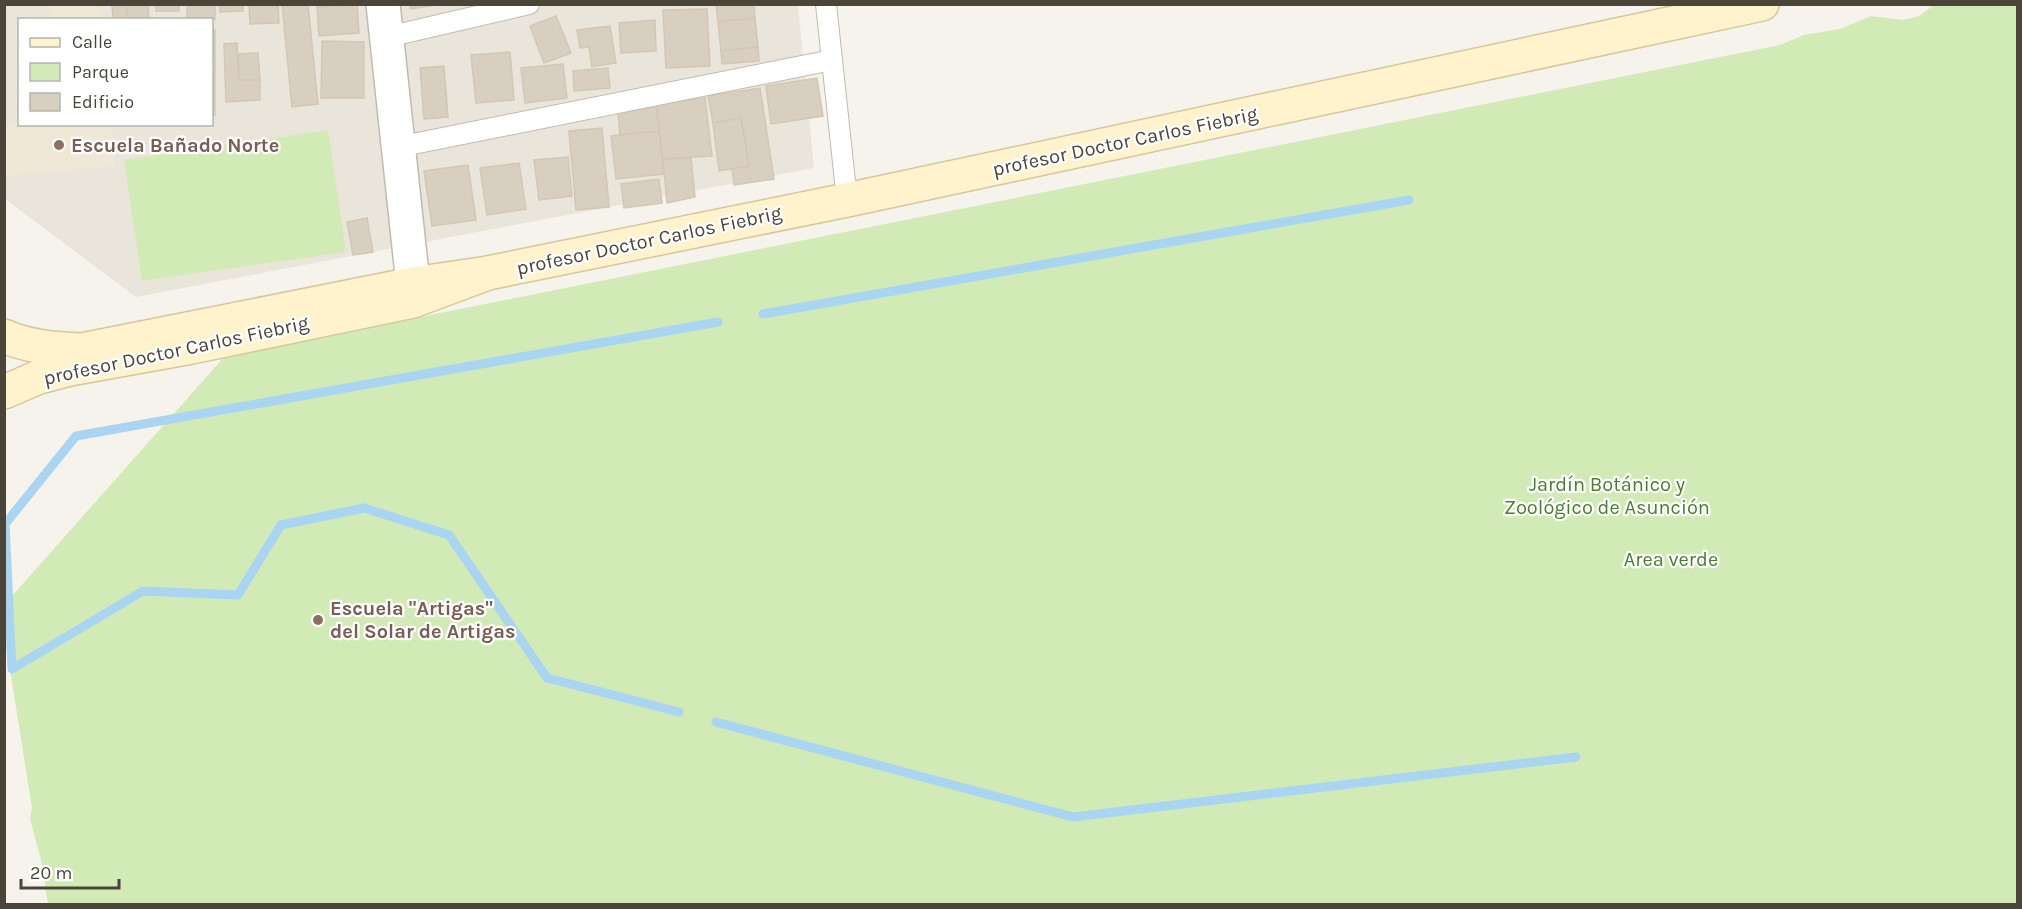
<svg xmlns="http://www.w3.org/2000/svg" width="2022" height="909" font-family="Karla,sans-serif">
  <rect width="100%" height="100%" fill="#f6f3ec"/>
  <!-- residential -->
  <path fill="#eae5da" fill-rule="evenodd" d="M 4,5 L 798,5 L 814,168 L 136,297 L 5,199 ZM 20,20 L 212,20 L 212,124 L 20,124 Z"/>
  <!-- education -->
  <g fill="#efe8d6">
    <path d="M 50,5 L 100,5 L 101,19 L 51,19 Z"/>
    <path d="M 19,122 L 20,124 L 111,125 L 115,166 L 5,176 L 5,124 Z"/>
  </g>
  <!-- green -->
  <g fill="#d2eab5">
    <path d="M 1934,5 L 2017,5 L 2017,904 L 48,904 L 41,860 L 30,819 L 32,808 L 5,638 L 4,605 L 225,356 L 1780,45 L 1804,35 L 1840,29 L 1871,16 L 1903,20 L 1919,16 Z"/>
    <path d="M 328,130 L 346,252 L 142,281 L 124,160 Z"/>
  </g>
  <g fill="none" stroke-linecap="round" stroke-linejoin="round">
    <!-- stream -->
    <g stroke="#a9d4f2" stroke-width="9">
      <path d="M 763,314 L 1409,200"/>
      <path d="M 679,712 L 547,678 L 449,535 L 364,508 L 281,525 L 238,595 L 143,591 L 12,669 L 5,524 L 76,436 L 718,322"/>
      <path d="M 716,722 L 1073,817 L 1576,757"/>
    </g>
  </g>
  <!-- building -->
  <g fill="#d8cfc1" stroke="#d3c7b4" stroke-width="1.5">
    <path d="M 112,4 L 127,4 L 128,20 L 113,20 Z"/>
    <path d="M 127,4 L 148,4 L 149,20 L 127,20 Z"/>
    <rect x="156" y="4" width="23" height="7"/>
    <rect x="187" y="4" width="28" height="15"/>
    <path d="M 220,4 L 243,4 L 243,11 L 220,12 Z"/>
    <path d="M 249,4 L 278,4 L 279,23 L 250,24 Z"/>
    <path d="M 282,4 L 308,4 L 318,104 L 292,107 Z"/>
    <path d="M 410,4 L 442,4 L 411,9 Z"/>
    <path d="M 716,4 L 754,4 L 755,18 L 718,22 Z"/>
    <path d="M 357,5 L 359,33 L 319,36 L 317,7 Z"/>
    <path d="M 707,9 L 710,66 L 666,68 L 663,10 Z"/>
    <path d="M 556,16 L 571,53 L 544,63 L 530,26 Z"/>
    <path d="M 755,18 L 758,47 L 721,51 L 718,22 Z"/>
    <path d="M 655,20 L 656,51 L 621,53 L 619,23 Z"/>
    <path d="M 610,26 L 616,63 L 592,67 L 589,47 L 580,48 L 577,30 Z"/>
    <rect x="212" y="30" width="3" height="40"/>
    <path d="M 322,41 L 364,42 L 364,98 L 321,98 Z"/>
    <path d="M 237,43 L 239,80 L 260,80 L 260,100 L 226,102 L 224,44 Z"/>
    <path d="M 758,47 L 759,61 L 722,64 L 721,51 Z"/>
    <path d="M 510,52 L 514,100 L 476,103 L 471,55 Z"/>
    <path d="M 258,53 L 260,80 L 239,80 L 238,54 Z"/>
    <path d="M 563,64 L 567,98 L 525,103 L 521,68 Z"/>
    <path d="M 444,66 L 448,117 L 424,119 L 420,68 Z"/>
    <path d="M 608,68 L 610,88 L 574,91 L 573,71 Z"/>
    <rect x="212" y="70" width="3" height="45"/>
    <path d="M 817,78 L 823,116 L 771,124 L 766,86 Z"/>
    <path d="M 760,88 L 774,179 L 734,185 L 732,168 L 749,166 L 741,118 L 713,123 L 708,96 Z"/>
    <path d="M 705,98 L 712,156 L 663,159 L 656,104 Z"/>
    <path d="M 656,104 L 659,131 L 620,135 L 618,112 Z"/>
    <path d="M 741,118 L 749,166 L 719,171 L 713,123 Z"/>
    <path d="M 602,128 L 609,207 L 576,210 L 569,131 Z"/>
    <path d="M 659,131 L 664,174 L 616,179 L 611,136 Z"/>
    <path d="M 568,157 L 572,196 L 539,200 L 534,160 Z"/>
    <path d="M 691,158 L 695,197 L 667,203 L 663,159 Z"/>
    <path d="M 519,163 L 526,209 L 487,215 L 480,168 Z"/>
    <path d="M 468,165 L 476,220 L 432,226 L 424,171 Z"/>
    <path d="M 659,179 L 662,203 L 624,208 L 621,184 Z"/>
    <path d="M 367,218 L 373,252 L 353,255 L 347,222 Z"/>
  </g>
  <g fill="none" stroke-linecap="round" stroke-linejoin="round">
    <defs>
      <g id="lane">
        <path d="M 826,4 L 847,200"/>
        <path d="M 387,37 L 529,4"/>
        <path d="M 398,147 L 832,60"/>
      </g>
      <path id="street" d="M 383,4 L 413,284"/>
      <g id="secondary">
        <path d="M 488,273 L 847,200 L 1762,4"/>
        <path d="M 4,336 C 29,347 55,349 82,350 L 413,284 L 488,273 L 413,301 L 192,347 L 70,369 L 39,377 L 4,392"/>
      </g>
    </defs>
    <!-- lane casing -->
    <use href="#lane" stroke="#c2bbae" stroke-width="22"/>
    <!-- street casing -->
    <use href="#street" stroke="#c2bbae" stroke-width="36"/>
    <!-- secondary casing -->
    <use href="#secondary" stroke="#d6c79b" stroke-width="36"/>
    <!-- lane -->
    <use href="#lane" stroke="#fff" stroke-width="20"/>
    <!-- street -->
    <use href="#street" stroke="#fff" stroke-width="33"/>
    <!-- secondary -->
    <use href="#secondary" stroke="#fff3cd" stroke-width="33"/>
  </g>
  <!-- markers -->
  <g fill="#8d6e63" stroke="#fff" stroke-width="2">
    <circle cx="59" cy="145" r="6"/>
    <circle cx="318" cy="620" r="6"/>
  </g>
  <g text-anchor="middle" stroke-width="4.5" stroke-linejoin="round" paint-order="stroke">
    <!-- street labels -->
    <g font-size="20" fill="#4b4439" stroke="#fff">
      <text transform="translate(1125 141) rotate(-12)" y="7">profesor Doctor Carlos Fiebrig</text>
      <text transform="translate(649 240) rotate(-12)" y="7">profesor Doctor Carlos Fiebrig</text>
      <text transform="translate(176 350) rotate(-12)" y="7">profesor Doctor Carlos Fiebrig</text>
    </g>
    <!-- education labels -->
    <g font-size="20" font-weight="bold" fill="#785e54" stroke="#fff" text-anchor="start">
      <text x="71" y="152">Escuela Bañado Norte</text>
      <text x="330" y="615">Escuela "Artigas"<tspan x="330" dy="23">del Solar de Artigas</tspan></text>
    </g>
    <!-- park labels -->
    <g font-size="20" fill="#4a7f2a" stroke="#fff">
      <text x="1607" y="491">Jardín Botánico y<tspan x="1607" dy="23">Zoológico de Asunción</tspan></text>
      <text x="1671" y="566">Area verde</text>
    </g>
  </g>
  <!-- border -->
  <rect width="2022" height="909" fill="none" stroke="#4b4439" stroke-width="12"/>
  <!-- legend -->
  <rect x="18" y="18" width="195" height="108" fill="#ffffff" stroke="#b7b4b0" stroke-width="1.5"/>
  <rect x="30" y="38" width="30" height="9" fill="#fff3cd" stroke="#b7b4b0" stroke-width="1.5"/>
  <text x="72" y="48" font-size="18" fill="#4b4439">Calle</text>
  <rect x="30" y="63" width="30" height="18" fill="#d2eab5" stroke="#b7b4b0" stroke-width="1.5"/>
  <text x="72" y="78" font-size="18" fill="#4b4439">Parque</text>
  <rect x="30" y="93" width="30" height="18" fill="#d8cfc1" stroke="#b7b4b0" stroke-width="1.5"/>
  <text x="72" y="108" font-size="18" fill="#4b4439">Edificio</text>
  <!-- scale -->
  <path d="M21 879v9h98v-9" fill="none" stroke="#4b4439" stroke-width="3"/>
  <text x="30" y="879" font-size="18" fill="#4b4439" stroke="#ffffff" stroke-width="4.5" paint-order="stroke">20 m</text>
</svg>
